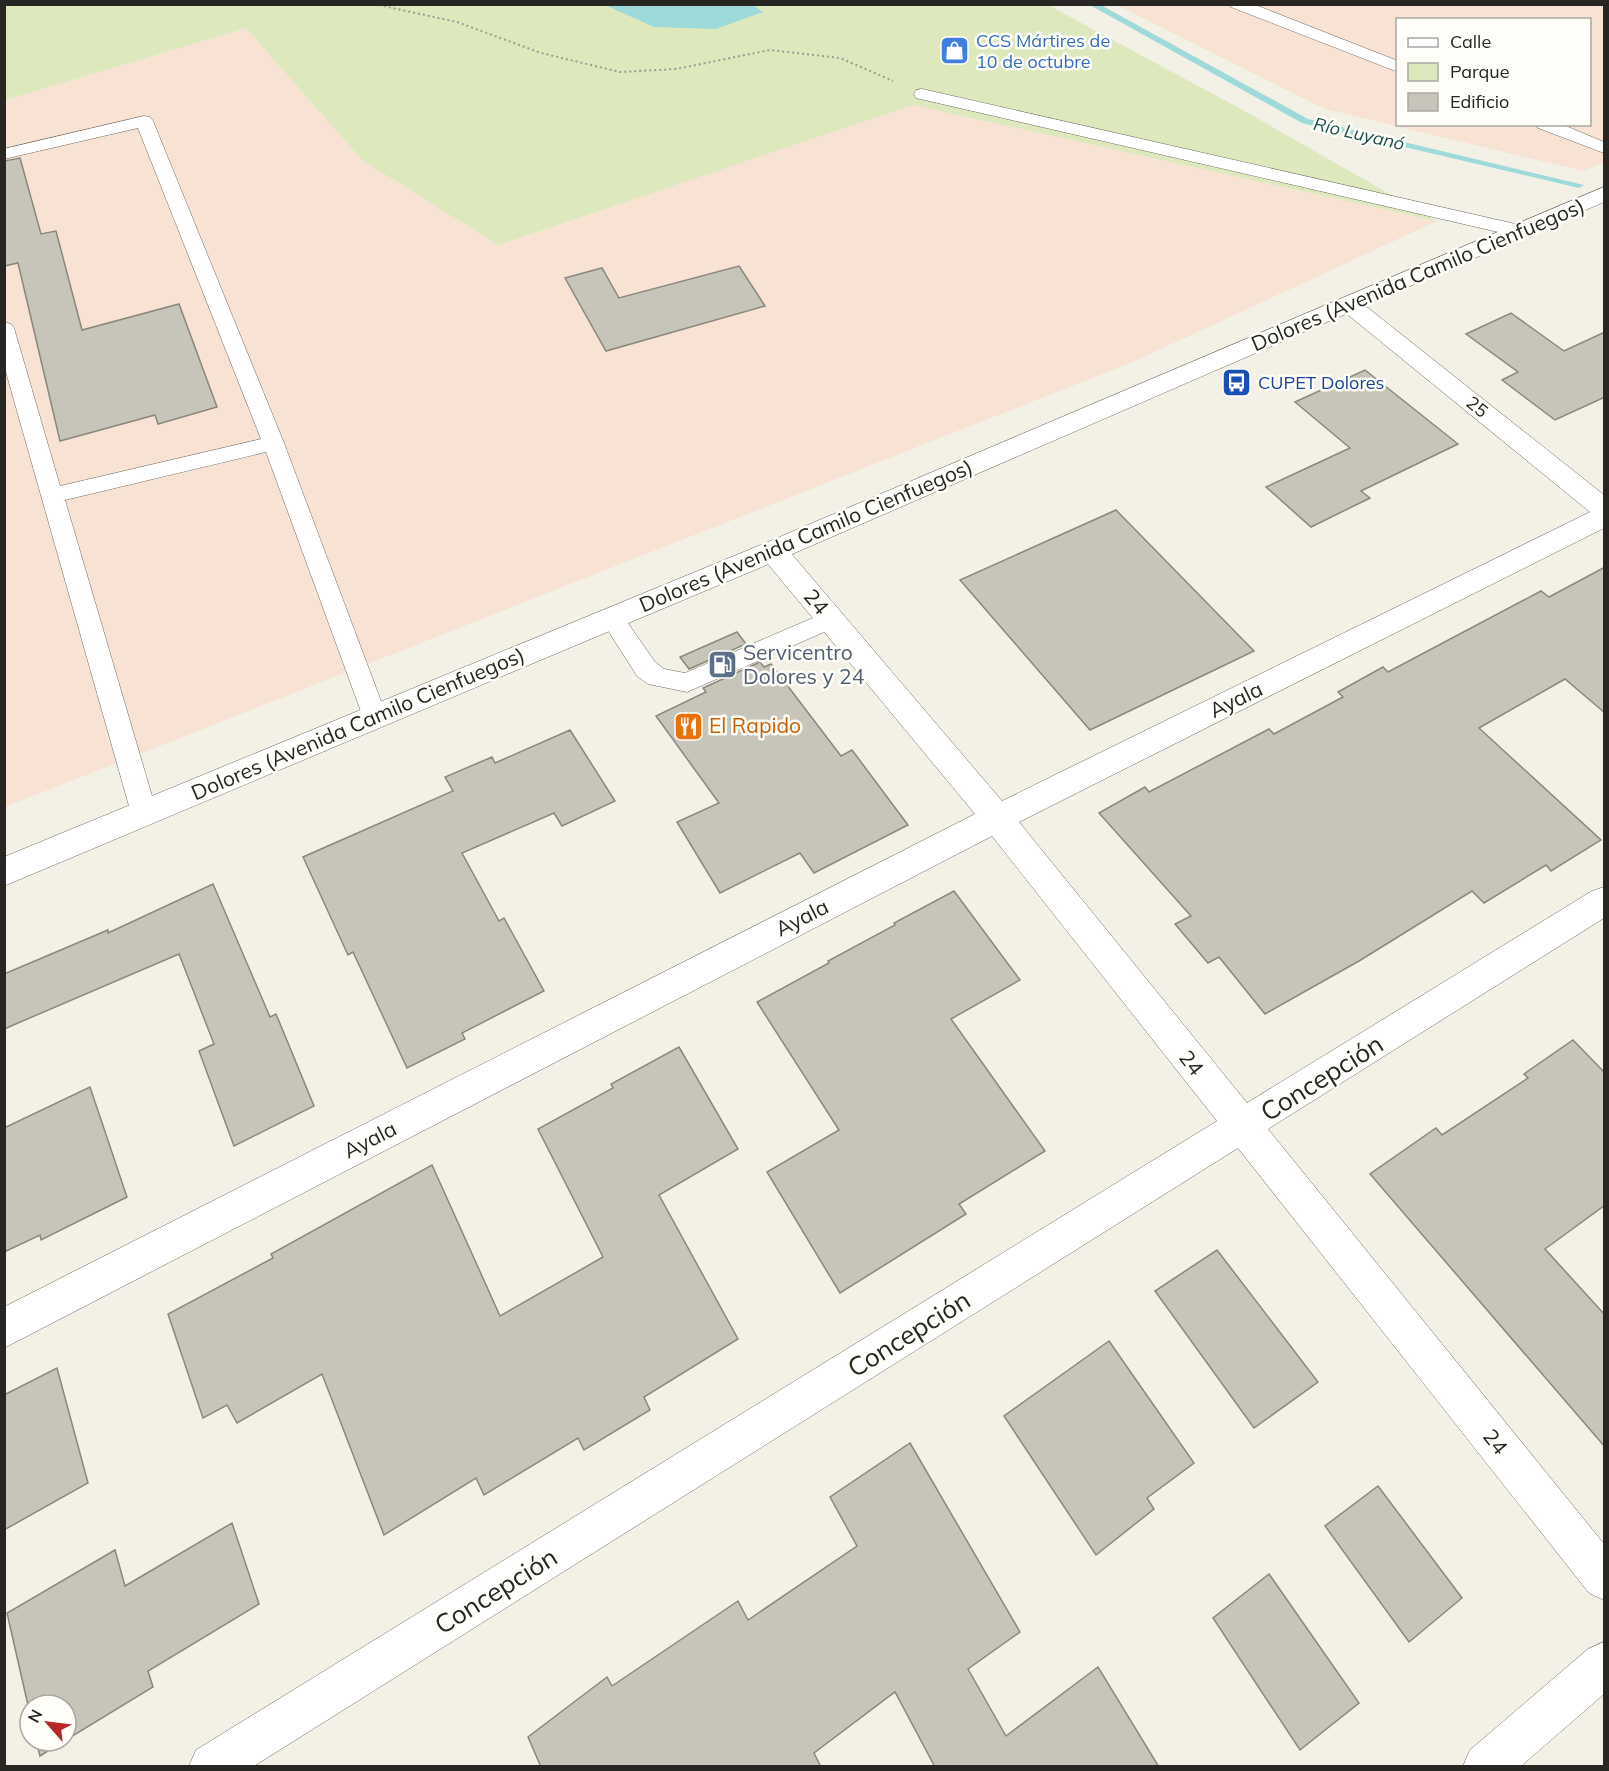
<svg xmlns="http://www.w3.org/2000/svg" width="1609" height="1771" font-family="Mulish,sans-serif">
  <rect width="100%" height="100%" fill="#f3f0e5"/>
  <!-- industrial -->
  <g fill="#f7e2d3" fill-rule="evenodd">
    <path d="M 1117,5 L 1604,5 L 1604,162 L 1583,171 L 1325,109 ZM 1398,20 L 1590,20 L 1590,124 L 1398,124 Z"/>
    <path d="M 246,28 L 362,160 L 498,245 L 913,105 L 1437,221 L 1135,361 L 5,807 L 5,100 Z"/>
  </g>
  <!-- green -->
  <path fill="#dde8bd" d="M 5,5 L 1048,5 L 1239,108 L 1437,221 L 913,105 L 498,245 L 362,160 L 246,28 L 5,100 Z"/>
  <!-- water -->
  <path fill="#9fdadb" d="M 605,5 L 753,5 L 763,12 L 716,29 L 654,27 Z"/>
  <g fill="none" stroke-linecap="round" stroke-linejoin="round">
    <!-- stream -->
    <path fill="#9fdadb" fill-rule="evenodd" d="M 1088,4 L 1099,4 L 1308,119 L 1584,185 L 1579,188 L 1302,123 Z"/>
  </g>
  <!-- building -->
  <g fill="#c7c4b9" stroke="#8a877d" stroke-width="1.5">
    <path d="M 20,158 L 41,234 L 56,231 L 82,330 L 179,304 L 217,407 L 158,424 L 155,415 L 60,441 L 18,263 L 4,266 L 4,161 Z"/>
    <path d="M 739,266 L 765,306 L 606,351 L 565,278 L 602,268 L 619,298 Z"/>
    <path d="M 1511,313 L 1564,351 L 1605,332 L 1605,397 L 1555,420 L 1502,380 L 1518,372 L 1466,334 Z"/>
    <path d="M 1365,370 L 1458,444 L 1361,491 L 1370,498 L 1311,527 L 1266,487 L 1350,448 L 1295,402 Z"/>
    <path d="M 1116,510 L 1254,651 L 1090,730 L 960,580 Z"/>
    <path d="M 1605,567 L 1605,713 L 1565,679 L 1479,728 L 1601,840 L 1551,871 L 1546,865 L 1484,903 L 1472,891 L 1359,961 L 1265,1014 L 1219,957 L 1208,963 L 1175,924 L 1191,916 L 1099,813 L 1145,787 L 1149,792 L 1269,729 L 1274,734 L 1343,697 L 1338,692 L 1383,667 L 1388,672 L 1541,591 L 1549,597 Z"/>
    <path d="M 737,632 L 746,644 L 689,669 L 680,657 Z"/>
    <path d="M 760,662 L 764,667 L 771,664 L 841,756 L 852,750 L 908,825 L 814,873 L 800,853 L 720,893 L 677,822 L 719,803 L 656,716 L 706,692 L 703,688 Z"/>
    <path d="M 570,730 L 615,801 L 562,826 L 554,813 L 462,853 L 499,921 L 504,918 L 544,991 L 462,1033 L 465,1039 L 407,1068 L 353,952 L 348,955 L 303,857 L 453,791 L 445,777 L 492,757 L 495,763 Z"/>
    <path d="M 213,884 L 270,1017 L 276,1014 L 314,1106 L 234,1146 L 199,1051 L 214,1044 L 179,954 L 4,1029 L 4,974 L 108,930 L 108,933 Z"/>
    <path d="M 954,891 L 1020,980 L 951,1019 L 1045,1151 L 959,1204 L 966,1214 L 840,1293 L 767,1172 L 839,1130 L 757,1002 L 829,963 L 828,961 L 895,925 L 894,923 Z"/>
    <path d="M 1573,1040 L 1605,1073 L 1605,1205 L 1545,1249 L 1605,1315 L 1605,1447 L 1370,1174 L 1436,1128 L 1442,1135 L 1528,1078 L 1524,1074 Z"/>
    <path d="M 679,1047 L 738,1149 L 659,1195 L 738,1339 L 644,1397 L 650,1410 L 584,1450 L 578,1438 L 484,1495 L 476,1478 L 384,1535 L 322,1374 L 237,1423 L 227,1405 L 203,1418 L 168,1314 L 273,1258 L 271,1254 L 432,1165 L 500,1316 L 603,1257 L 538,1129 L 613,1088 L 611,1084 Z"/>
    <path d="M 90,1087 L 127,1197 L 41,1240 L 40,1235 L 4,1252 L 4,1128 Z"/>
    <path d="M 1217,1250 L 1318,1382 L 1254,1428 L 1155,1291 Z"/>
    <path d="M 1109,1341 L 1194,1463 L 1147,1498 L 1154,1509 L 1096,1555 L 1004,1416 Z"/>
    <path d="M 57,1368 L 88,1483 L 4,1530 L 4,1395 Z"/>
    <path d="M 910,1443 L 1020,1632 L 968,1669 L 1006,1736 L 1098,1667 L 1159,1767 L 935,1767 L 895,1692 L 814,1753 L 821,1767 L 541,1767 L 528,1737 L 607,1677 L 612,1686 L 738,1601 L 748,1620 L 857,1546 L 830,1497 Z"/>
    <path d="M 1378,1486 L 1462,1598 L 1409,1642 L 1325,1526 Z"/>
    <path d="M 232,1523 L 259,1604 L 148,1671 L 153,1687 L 66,1740 L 66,1705 L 30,1705 L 30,1714 L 7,1613 L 115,1550 L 125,1586 Z"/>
    <path d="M 1269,1574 L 1359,1703 L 1300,1750 L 1213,1618 Z"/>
    <path d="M 36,1741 L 64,1741 L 40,1756 Z"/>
  </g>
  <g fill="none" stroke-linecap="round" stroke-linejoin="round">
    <defs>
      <g id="service">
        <path d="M 1229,4 L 1253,4 L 1398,61 L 1398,72 L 1231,7 Z"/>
        <path d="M 922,89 L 1520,225 L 1527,227 L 1529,231 L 1527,235 L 1520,237 L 916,98 L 914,94 L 916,90 Z"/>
        <path d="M 144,116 L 150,117 L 153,121 L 284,443 L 387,717 L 384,724 L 375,727 L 366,724 L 363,717 L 266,452 L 65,500 L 157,813 L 153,821 L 144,824 L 135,821 L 131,813 L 4,365 L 4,322 L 11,324 L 14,328 L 60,486 L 261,439 L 138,128 L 4,159 L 4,149 Z"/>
        <path d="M 1536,124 L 1561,124 L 1604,142 L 1604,153 L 1538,128 Z"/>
        <path d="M 612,609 L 620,612 L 655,662 L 664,669 L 685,673 L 822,614 L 830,611 L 838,614 L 842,620 L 838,626 L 687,692 L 648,684 L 637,676 L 600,618 L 604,612 Z"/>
      </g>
      <g id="minor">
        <path d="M 1350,298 L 1358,300 L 1604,495 L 1604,528 L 1019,822 L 1247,1103 L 1592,891 L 1604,887 L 1604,918 L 1268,1129 L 1604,1544 L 1604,1600 L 1589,1593 L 1238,1148 L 254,1766 L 189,1766 L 196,1750 L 1217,1121 L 992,836 L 4,1348 L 4,1307 L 975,814 L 763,558 L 759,551 L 763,544 L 773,541 L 783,544 L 1002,801 L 1590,512 L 1342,310 L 1338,305 L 1342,300 Z"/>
        <path d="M 1604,1642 L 1604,1694 L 1521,1766 L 1463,1766 L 1470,1750 L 1588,1649 Z"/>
      </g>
      <path id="secondary" d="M 1604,187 L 1604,202 L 783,558 L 4,886 L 4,857 L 763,544 Z"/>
    </defs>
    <!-- service casing -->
    <use href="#service" stroke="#6e6b61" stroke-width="1"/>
    <!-- minor casing -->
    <use href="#minor" stroke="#6e6b61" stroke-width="1"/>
    <!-- secondary casing -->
    <use href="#secondary" stroke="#6e6b61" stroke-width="1"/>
    <!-- path -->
    <path stroke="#9c9a92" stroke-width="2" stroke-dasharray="2 3" stroke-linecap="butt" d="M 374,4 L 457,22 L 541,53 L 620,72 L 676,69 L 770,50 L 840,58 L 893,81"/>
    <!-- service -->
    <use href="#service" fill="#fff" fill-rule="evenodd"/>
    <!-- minor -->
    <use href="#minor" fill="#fff" fill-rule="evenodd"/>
    <!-- secondary -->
    <use href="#secondary" fill="#fff" fill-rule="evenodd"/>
  </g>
  <!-- icons -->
  <defs>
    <symbol id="shop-square" viewBox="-11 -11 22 22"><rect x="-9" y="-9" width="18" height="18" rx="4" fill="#3f7fe0" stroke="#fffef9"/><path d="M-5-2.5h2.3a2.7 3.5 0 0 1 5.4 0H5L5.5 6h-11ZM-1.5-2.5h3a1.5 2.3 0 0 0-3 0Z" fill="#fff"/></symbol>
    <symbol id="bus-square" viewBox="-11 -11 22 22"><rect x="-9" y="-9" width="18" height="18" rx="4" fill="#1a4fb4" stroke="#fffef9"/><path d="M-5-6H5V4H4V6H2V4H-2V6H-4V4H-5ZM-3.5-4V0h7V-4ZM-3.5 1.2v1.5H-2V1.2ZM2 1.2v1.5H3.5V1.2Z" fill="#fff"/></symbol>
    <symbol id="fuel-square" viewBox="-11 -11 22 22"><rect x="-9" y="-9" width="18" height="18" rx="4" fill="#5c6f8a" stroke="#fffef9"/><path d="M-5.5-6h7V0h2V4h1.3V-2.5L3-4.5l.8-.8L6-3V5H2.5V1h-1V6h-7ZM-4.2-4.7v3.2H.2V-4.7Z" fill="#fff"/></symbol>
    <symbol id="restaurant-square" viewBox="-11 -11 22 22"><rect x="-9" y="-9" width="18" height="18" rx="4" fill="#e8710a" stroke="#fffef9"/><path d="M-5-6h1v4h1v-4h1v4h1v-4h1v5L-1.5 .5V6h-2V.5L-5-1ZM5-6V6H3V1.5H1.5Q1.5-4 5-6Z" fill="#fff"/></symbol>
  </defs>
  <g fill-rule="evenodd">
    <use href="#shop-square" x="938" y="34" width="33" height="33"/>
    <use href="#bus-square" x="1220" y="366" width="33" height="33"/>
    <use href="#fuel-square" x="706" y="648" width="33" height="33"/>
    <use href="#restaurant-square" x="672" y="710" width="33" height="33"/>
  </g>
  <g text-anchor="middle" stroke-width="5" stroke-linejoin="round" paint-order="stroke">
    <!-- far-shop labels -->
    <g font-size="18" fill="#366cbe" stroke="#fffef9" text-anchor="start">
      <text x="976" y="47">CCS Mártires de<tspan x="976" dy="21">10 de octubre</tspan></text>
    </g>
    <!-- far-water labels -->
    <g font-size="18" font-style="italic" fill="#1b4e50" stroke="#fffef9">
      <text transform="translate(1359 134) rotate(13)" y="6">Río Luyanó</text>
    </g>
    <!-- far-transit labels -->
    <g font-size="18" fill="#164399" stroke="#fffef9" text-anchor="start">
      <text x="1258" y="389">CUPET Dolores</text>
    </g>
    <!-- far-street labels -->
    <g font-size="18" fill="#272622" stroke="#fffef9">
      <text transform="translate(1477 407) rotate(39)" y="6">25</text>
    </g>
    <!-- street labels -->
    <g font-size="21" fill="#272622" stroke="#fffef9">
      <text transform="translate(1418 275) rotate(-23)" y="7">Dolores (Avenida Camilo Cienfuegos)</text>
      <text transform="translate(806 536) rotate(-23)" y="7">Dolores (Avenida Camilo Cienfuegos)</text>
      <text transform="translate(816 602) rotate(50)" y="7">24</text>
      <text transform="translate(1236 700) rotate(-26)" y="7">Ayala</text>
      <text transform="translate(358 724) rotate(-23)" y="7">Dolores (Avenida Camilo Cienfuegos)</text>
      <text transform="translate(802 918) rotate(-27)" y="7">Ayala</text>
      <text transform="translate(1191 1063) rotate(52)" y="7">24</text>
      <text transform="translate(370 1140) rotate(-27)" y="7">Ayala</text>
      <text transform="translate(1495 1442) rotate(51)" y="7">24</text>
    </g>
    <!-- service labels -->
    <g font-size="21" fill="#4e5e75" stroke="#fffef9" text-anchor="start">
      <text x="743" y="660">Servicentro<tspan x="743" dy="24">Dolores y 24</tspan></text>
    </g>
    <!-- food labels -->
    <g font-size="21" fill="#c56008" stroke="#fffef9" text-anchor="start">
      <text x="709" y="733">El Rapido</text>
    </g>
    <!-- near-street labels -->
    <g font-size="26" fill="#272622" stroke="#fffef9">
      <text transform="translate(1322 1078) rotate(-32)" y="9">Concepción</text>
      <text transform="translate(909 1334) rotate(-32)" y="9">Concepción</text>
      <text transform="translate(496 1591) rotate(-32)" y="9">Concepción</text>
    </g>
  </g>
  <!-- border -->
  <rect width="1609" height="1771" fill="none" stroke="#272622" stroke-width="12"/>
  <!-- legend -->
  <rect x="1396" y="18" width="195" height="108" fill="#fffef9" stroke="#a9a8a3" stroke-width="1.5"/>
  <rect x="1408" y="38" width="30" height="9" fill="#ffffff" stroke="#a9a8a3" stroke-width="1.5"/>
  <text x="1450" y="48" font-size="18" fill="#272622">Calle</text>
  <rect x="1408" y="63" width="30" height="18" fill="#dde8bd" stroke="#a9a8a3" stroke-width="1.5"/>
  <text x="1450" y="78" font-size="18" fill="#272622">Parque</text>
  <rect x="1408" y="93" width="30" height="18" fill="#c7c4b9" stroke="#a9a8a3" stroke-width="1.5"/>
  <text x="1450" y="108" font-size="18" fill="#272622">Edificio</text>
  <!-- north arrow -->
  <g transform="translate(48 1723) rotate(298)"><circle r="28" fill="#fffef9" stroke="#a9a8a3" stroke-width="1.5"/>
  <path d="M0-4.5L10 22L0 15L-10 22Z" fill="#b72728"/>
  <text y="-9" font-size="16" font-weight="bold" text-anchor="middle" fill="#272622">N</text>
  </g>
</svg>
